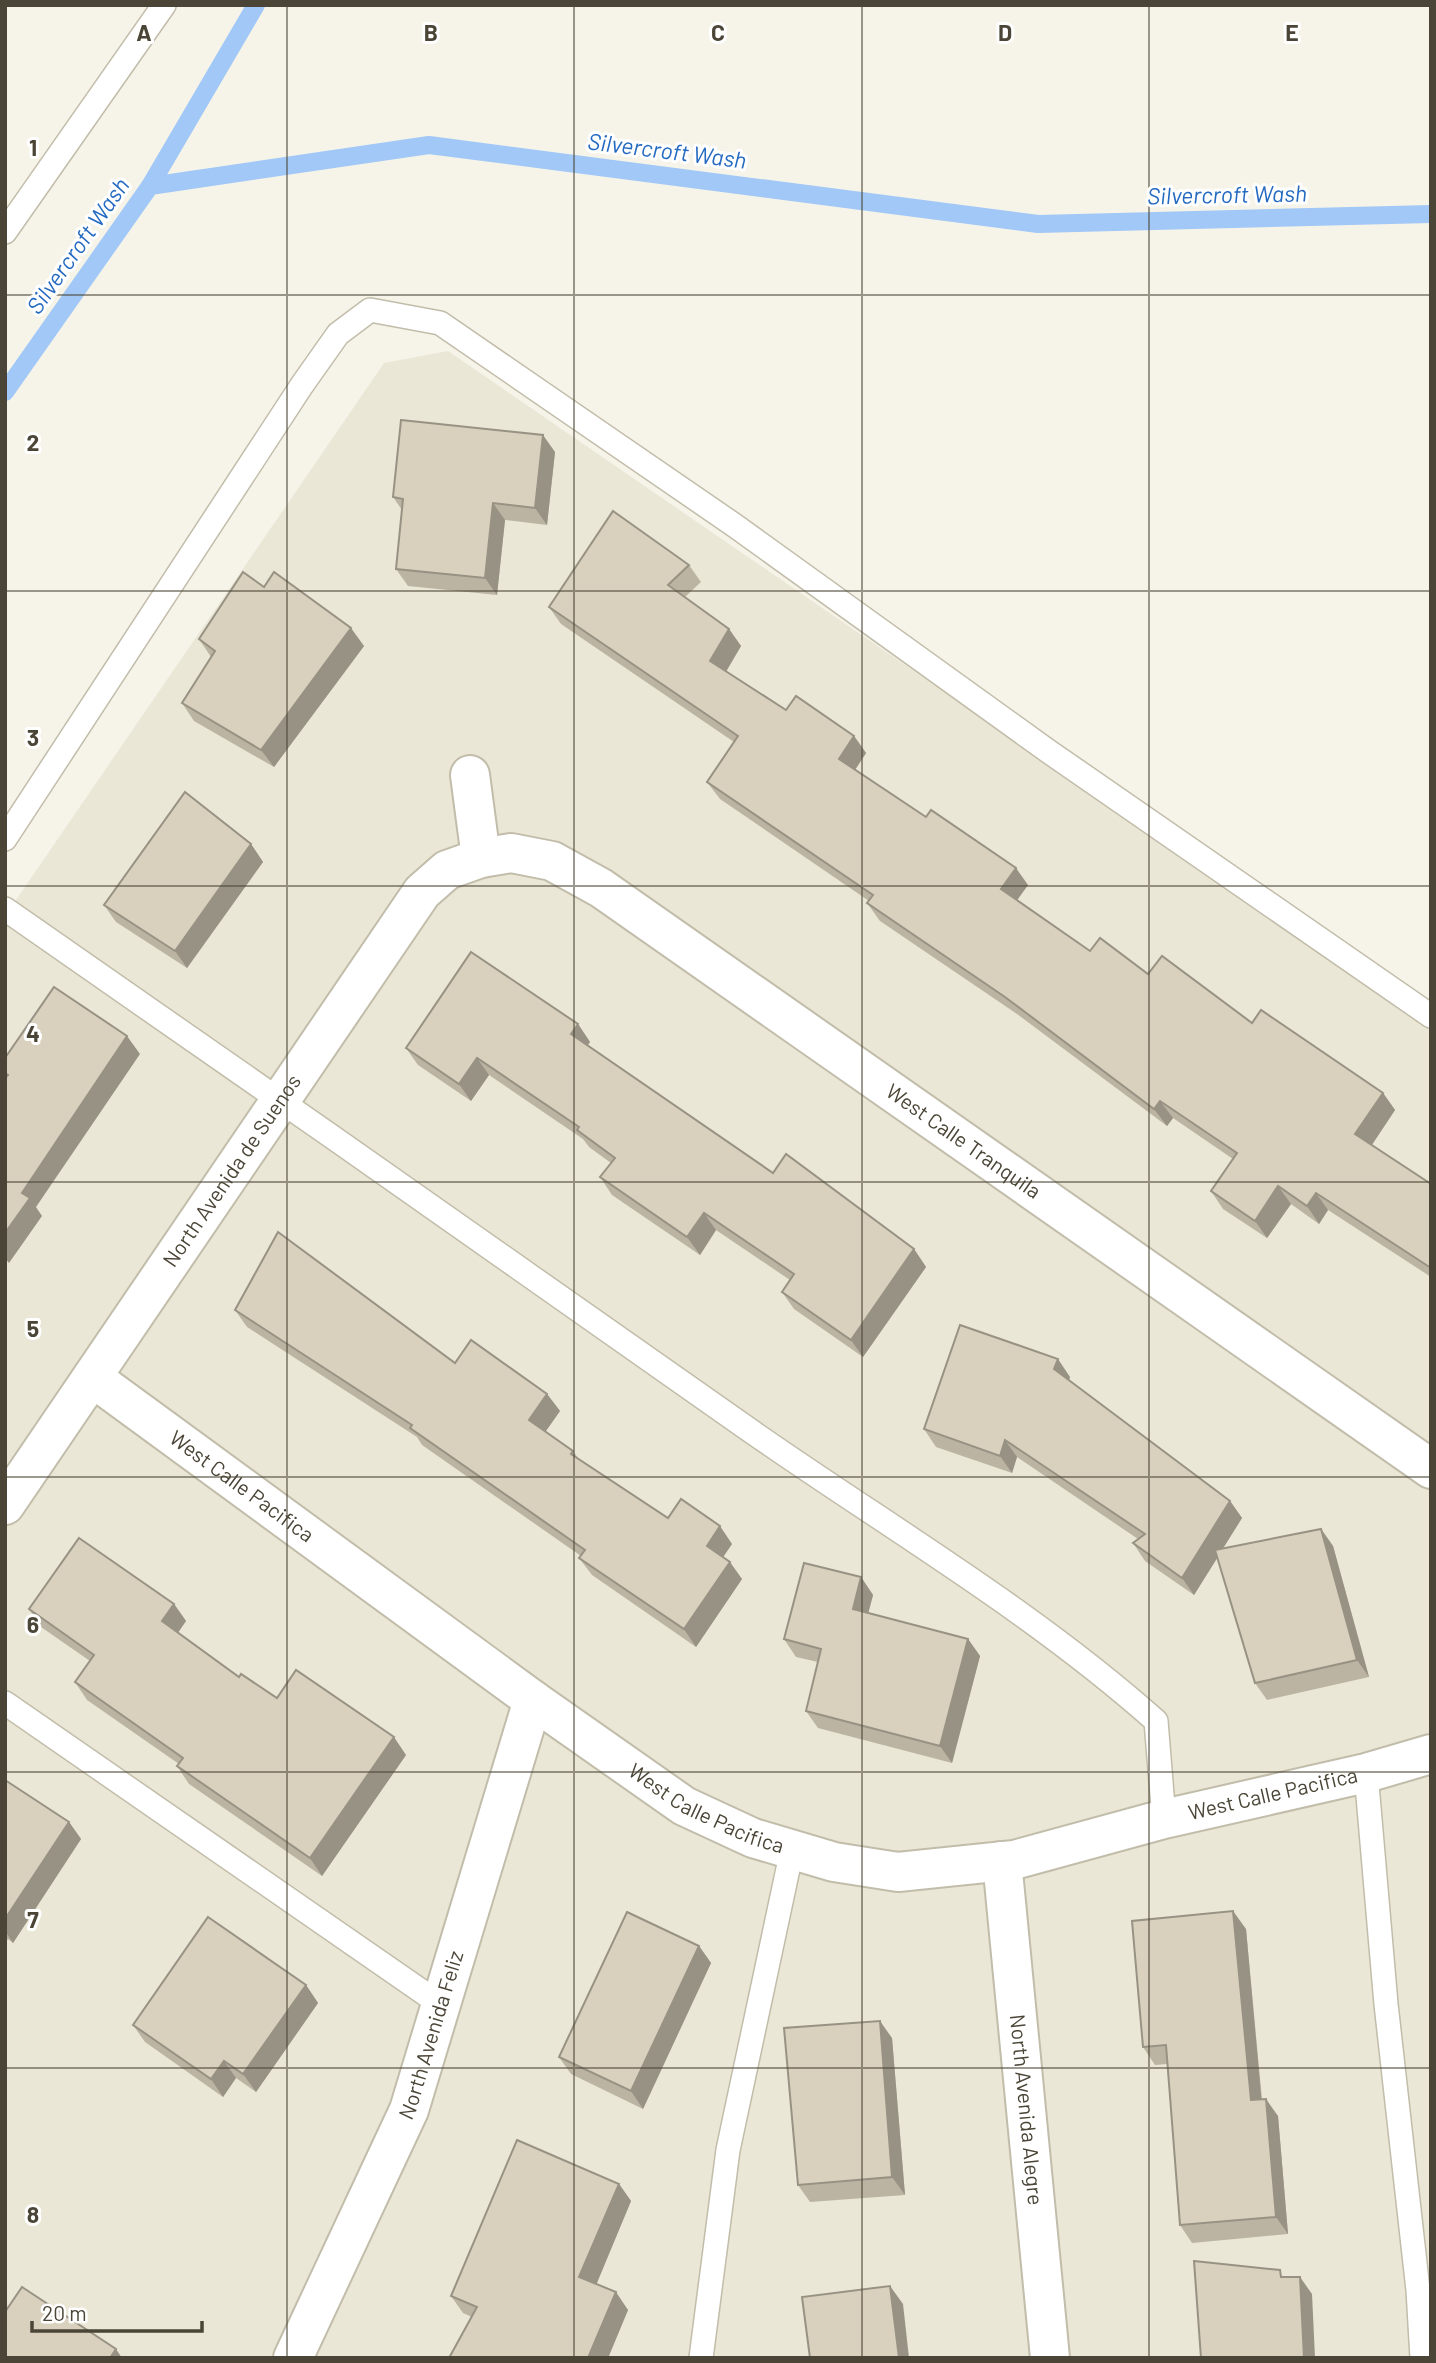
<svg xmlns="http://www.w3.org/2000/svg" width="1436" height="2363" font-family="Barlow,sans-serif">
  <rect width="100%" height="100%" fill="#f6f4e9"/>
  <!-- residential -->
  <path fill="#eae7d6" d="M 448,351 L 1431,1026 L 1431,2358 L 5,2358 L 5,916 L 384,363 Z"/>
  <g fill="none" stroke-linecap="round" stroke-linejoin="round">
    <!-- stream -->
    <g stroke="#a1c8f7" stroke-width="18">
      <path d="M 150,186 L 256,5"/>
      <path d="M 5,392 L 150,186 L 429,145 L 1038,224 L 1431,214"/>
    </g>
    <defs>
      <g id="service">
        <path d="M 5,232 L 164,5"/>
        <path d="M 5,839 L 302,385 L 338,334 L 370,310 L 440,323 L 734,525 L 1048,751 L 1431,1016"/>
        <path d="M 5,909 C 254,1081 500,1255 748,1429 C 885,1525 1030,1609 1156,1721 L 1164,1819"/>
        <path d="M 5,1703 L 440,2004"/>
        <path d="M 1366,1773 L 1386,2004 L 1418,2290 L 1422,2358"/>
        <path d="M 701,2358 L 728,2150 L 792,1850"/>
      </g>
      <g id="minor">
        <path d="M 470,775 L 481,858"/>
        <path id="s1" d="M 93,1378 L 533,1700 L 684,1806 L 753,1838 L 834,1862 L 898,1872 L 1014,1860 L 1164,1819 L 1366,1773 L 1431,1754"/>
        <path id="s2" d="M 5,1505 L 422,892 L 447,870 L 481,858 L 511,853 L 552,861 L 601,888 L 1431,1469"/>
        <path id="s3" d="M 1002,1861 L 1050,2358"/>
        <path id="s4" d="M 293,2358 L 409,2110 L 533,1700"/>
      </g>
    </defs>
    <!-- service casing -->
    <use href="#service" stroke="#c2bdaa" stroke-width="26"/>
    <!-- minor casing -->
    <use href="#minor" stroke="#c2bdaa" stroke-width="42"/>
    <!-- service -->
    <use href="#service" stroke="#fff" stroke-width="23"/>
    <!-- minor -->
    <use href="#minor" stroke="#fff" stroke-width="38"/>
  </g>
  <!-- wall -->
  <g fill="#bbb4a3">
    <path d="M 555,452 L 547,525 L 505,520 L 497,595 L 408,586 L 396,569 L 402,510 L 393,497 Z"/>
    <path d="M 689,565 L 701,582 L 685,597 L 729,629 L 741,646 L 726,672 L 786,710 L 854,736 L 866,753 L 855,770 L 1028,885 L 1017,900 L 1090,951 L 1148,974 L 1252,1023 L 1383,1093 L 1395,1110 L 1372,1145 L 1431,1184 L 1431,1277 L 1328,1210 L 1319,1224 L 1291,1204 L 1267,1238 L 1223,1209 L 1211,1191 L 1233,1159 L 1173,1118 L 1167,1126 L 1017,1014 L 880,921 L 867,903 L 869,901 L 720,799 L 707,782 L 734,742 L 561,624 L 549,607 Z"/>
    <path d="M 264,587 L 364,646 L 274,767 L 194,721 L 182,703 L 211,657 L 199,639 Z"/>
    <path d="M 251,844 L 263,862 L 187,968 L 116,922 L 104,905 Z"/>
    <path d="M 578,1024 L 590,1042 L 588,1045 L 773,1173 L 914,1249 L 926,1267 L 863,1357 L 794,1309 L 782,1292 L 790,1280 L 716,1230 L 700,1255 L 612,1195 L 600,1177 L 611,1163 L 589,1147 L 583,1139 L 489,1075 L 471,1101 L 418,1065 L 406,1048 Z"/>
    <path d="M 235,1310 L 455,1363 L 547,1394 L 560,1411 L 545,1432 L 573,1451 L 578,1458 L 668,1518 L 732,1544 L 723,1557 L 742,1579 L 696,1647 L 592,1575 L 579,1558 L 581,1556 L 422,1445 L 417,1437 L 247,1327 Z"/>
    <path d="M 1070,1377 L 1069,1380 L 1230,1501 L 1242,1518 L 1223,1548 L 1321,1529 L 1333,1546 L 1369,1677 L 1267,1700 L 1255,1683 L 1218,1557 L 1194,1595 L 1145,1561 L 1133,1543 L 1138,1539 L 1017,1457 L 1012,1473 L 936,1447 L 924,1429 Z"/>
    <path d="M 861,1577 L 873,1595 L 868,1613 L 968,1639 L 980,1656 L 952,1763 L 818,1728 L 806,1711 L 818,1662 L 796,1657 L 784,1639 Z"/>
    <path d="M 174,1604 L 186,1621 L 178,1633 L 239,1677 L 277,1698 L 406,1755 L 322,1876 L 189,1784 L 177,1766 L 179,1764 L 87,1700 L 75,1682 L 90,1661 L 41,1627 L 29,1609 Z"/>
    <path d="M 5,1780 L 69,1822 L 81,1839 L 13,1943 L 8,1939 L 5,1943 Z"/>
    <path d="M 1246,1929 L 1262,2099 L 1278,2116 L 1288,2234 L 1192,2243 L 1180,2225 L 1167,2064 L 1155,2065 L 1143,2047 Z"/>
    <path d="M 699,1946 L 711,1963 L 643,2109 L 571,2074 L 559,2057 Z"/>
    <path d="M 306,1985 L 318,2003 L 256,2092 L 236,2078 L 223,2097 L 145,2042 L 133,2025 Z"/>
    <path d="M 892,2038 L 905,2195 L 810,2202 L 798,2185 Z"/>
    <path d="M 619,2184 L 631,2201 L 596,2284 L 628,2310 L 608,2358 L 449,2358 L 472,2317 L 463,2313 L 451,2296 Z"/>
  </g>
  <!-- shaded-wall -->
  <g fill="#989284">
    <path d="M 543,435 L 555,452 L 547,525 L 535,508 Z"/>
    <path d="M 493,503 L 505,520 L 497,595 L 485,578 Z"/>
    <path d="M 351,628 L 364,646 L 274,767 L 261,750 Z"/>
    <path d="M 729,629 L 741,646 L 722,678 L 710,661 Z"/>
    <path d="M 854,736 L 866,753 L 851,776 L 839,759 Z"/>
    <path d="M 251,844 L 263,862 L 187,968 L 175,951 Z"/>
    <path d="M 1016,868 L 1028,885 L 1013,906 L 1001,889 Z"/>
    <path d="M 578,1024 L 590,1042 L 583,1051 L 571,1034 Z"/>
    <path d="M 127,1036 L 140,1054 L 36,1207 L 42,1216 L 9,1263 L 5,1258 L 5,1233 L 22,1193 Z"/>
    <path d="M 477,1058 L 489,1075 L 471,1101 L 459,1084 Z"/>
    <path d="M 1383,1093 L 1395,1110 L 1367,1152 L 1355,1134 Z"/>
    <path d="M 1160,1101 L 1173,1118 L 1167,1126 L 1154,1109 Z"/>
    <path d="M 1278,1186 L 1291,1204 L 1267,1238 L 1255,1221 Z"/>
    <path d="M 1316,1193 L 1328,1210 L 1319,1224 L 1307,1206 Z"/>
    <path d="M 704,1213 L 716,1230 L 700,1255 L 687,1237 Z"/>
    <path d="M 914,1249 L 926,1267 L 863,1357 L 851,1340 Z"/>
    <path d="M 1058,1359 L 1070,1377 L 1066,1387 L 1054,1369 Z"/>
    <path d="M 547,1394 L 560,1411 L 541,1438 L 529,1420 Z"/>
    <path d="M 1005,1440 L 1017,1457 L 1012,1473 L 1000,1456 Z"/>
    <path d="M 1230,1501 L 1242,1518 L 1194,1595 L 1182,1578 Z"/>
    <path d="M 720,1526 L 732,1544 L 719,1563 L 707,1546 Z"/>
    <path d="M 1321,1529 L 1333,1546 L 1369,1677 L 1357,1660 Z"/>
    <path d="M 730,1562 L 742,1579 L 696,1647 L 684,1629 Z"/>
    <path d="M 861,1577 L 873,1595 L 865,1626 L 853,1609 Z"/>
    <path d="M 174,1604 L 186,1621 L 174,1638 L 162,1621 Z"/>
    <path d="M 968,1639 L 980,1656 L 952,1763 L 940,1746 Z"/>
    <path d="M 394,1737 L 406,1755 L 322,1876 L 310,1858 Z"/>
    <path d="M 69,1822 L 81,1839 L 13,1943 L 5,1931 L 5,1919 Z"/>
    <path d="M 1233,1911 L 1246,1929 L 1263,2117 L 1251,2100 Z"/>
    <path d="M 699,1946 L 711,1963 L 643,2109 L 631,2091 Z"/>
    <path d="M 306,1985 L 318,2003 L 256,2092 L 243,2074 Z"/>
    <path d="M 880,2021 L 892,2038 L 905,2195 L 892,2177 Z"/>
    <path d="M 224,2061 L 236,2078 L 223,2097 L 211,2079 Z"/>
    <path d="M 1266,2099 L 1278,2116 L 1288,2234 L 1276,2217 Z"/>
    <path d="M 619,2184 L 631,2201 L 592,2295 L 579,2277 Z"/>
    <path d="M 1300,2277 L 1312,2294 L 1315,2358 L 1304,2358 Z"/>
    <path d="M 890,2286 L 903,2304 L 909,2358 L 899,2358 Z"/>
    <path d="M 616,2292 L 628,2310 L 608,2358 L 588,2358 Z"/>
    <path d="M 116,2349 L 122,2358 L 110,2358 Z"/>
  </g>
  <!-- building -->
  <g fill="#d9d1bd" stroke="#989284" stroke-width="2">
    <path d="M 401,420 L 543,435 L 535,508 L 493,503 L 485,578 L 396,569 L 403,499 L 393,497 Z"/>
    <path d="M 613,511 L 689,565 L 668,585 L 729,629 L 710,661 L 786,710 L 796,696 L 854,736 L 839,759 L 926,817 L 931,810 L 1016,868 L 1001,889 L 1090,951 L 1100,938 L 1148,974 L 1162,956 L 1252,1023 L 1261,1010 L 1383,1093 L 1355,1134 L 1431,1184 L 1431,1268 L 1316,1193 L 1307,1206 L 1278,1186 L 1255,1221 L 1211,1191 L 1237,1153 L 1160,1101 L 1154,1109 L 1005,997 L 867,903 L 873,895 L 707,782 L 738,736 L 549,607 Z"/>
    <path d="M 243,572 L 264,587 L 274,572 L 351,628 L 261,750 L 182,703 L 215,651 L 199,639 Z"/>
    <path d="M 185,792 L 251,844 L 175,951 L 104,905 Z"/>
    <path d="M 471,952 L 578,1024 L 571,1034 L 773,1173 L 786,1154 L 914,1249 L 851,1340 L 782,1292 L 794,1274 L 704,1213 L 687,1237 L 600,1177 L 615,1158 L 577,1130 L 579,1127 L 477,1058 L 459,1084 L 406,1048 Z"/>
    <path d="M 54,987 L 127,1036 L 22,1193 L 30,1198 L 5,1233 L 5,1078 L 8,1075 L 5,1073 L 5,1058 Z"/>
    <path d="M 278,1232 L 455,1363 L 471,1340 L 547,1394 L 529,1420 L 573,1451 L 571,1454 L 668,1518 L 681,1499 L 720,1526 L 707,1546 L 730,1562 L 684,1629 L 579,1558 L 585,1550 L 410,1428 L 412,1425 L 235,1310 Z"/>
    <path d="M 960,1325 L 1058,1359 L 1054,1369 L 1230,1501 L 1182,1578 L 1133,1543 L 1145,1534 L 1005,1440 L 1000,1456 L 924,1429 Z"/>
    <path d="M 1321,1529 L 1357,1660 L 1255,1683 L 1215,1550 Z"/>
    <path d="M 79,1538 L 174,1604 L 162,1621 L 239,1677 L 241,1674 L 277,1698 L 296,1670 L 394,1737 L 310,1858 L 177,1766 L 183,1758 L 75,1682 L 94,1655 L 29,1609 Z"/>
    <path d="M 804,1563 L 861,1577 L 853,1609 L 968,1639 L 940,1746 L 806,1711 L 821,1649 L 784,1639 Z"/>
    <path d="M 5,1780 L 69,1822 L 5,1919 Z"/>
    <path d="M 1233,1911 L 1251,2100 L 1266,2099 L 1276,2217 L 1180,2225 L 1166,2045 L 1143,2047 L 1132,1921 Z"/>
    <path d="M 627,1912 L 699,1946 L 631,2091 L 559,2057 Z"/>
    <path d="M 208,1917 L 306,1985 L 243,2074 L 224,2061 L 211,2079 L 133,2025 Z"/>
    <path d="M 880,2021 L 892,2177 L 798,2185 L 784,2028 Z"/>
    <path d="M 517,2140 L 619,2184 L 579,2277 L 616,2292 L 588,2358 L 449,2358 L 477,2307 L 451,2296 Z"/>
    <path d="M 1194,2261 L 1280,2270 L 1281,2277 L 1300,2277 L 1304,2358 L 1201,2358 Z"/>
    <path d="M 890,2286 L 899,2358 L 810,2358 L 802,2297 Z"/>
    <path d="M 22,2287 L 116,2349 L 110,2358 L 5,2358 L 5,2312 Z"/>
  </g>
  <!-- grid -->
  <path fill="none" stroke="#4a4536" stroke-width="2" stroke-opacity="0.55" d="M 287,5 L 287,2358M 574,5 L 574,2358M 862,5 L 862,2358M 1149,5 L 1149,2358M 5,295 L 1431,295M 5,591 L 1431,591M 5,886 L 1431,886M 5,1182 L 1431,1182M 5,1477 L 1431,1477M 5,1772 L 1431,1772M 5,2068 L 1431,2068"/>
  <g text-anchor="middle" stroke-width="6" stroke-linejoin="round" paint-order="stroke">
    <!-- street labels -->
    <g font-size="21" fill="#4a4536" stroke="#fff">
      <text dy="7" stroke="none"><textPath href="#s2" startOffset="1381">West Calle Tranquila</textPath></text>
      <text dy="7" stroke="none"><textPath href="#s2" startOffset="404">North Avenida de Suenos</textPath></text>
      <text dy="7" stroke="none"><textPath href="#s1" startOffset="184">West Calle Pacifica</textPath></text>
      <text dy="7" stroke="none"><textPath href="#s1" startOffset="1339">West Calle Pacifica</textPath></text>
      <text dy="7" stroke="none"><textPath href="#s1" startOffset="751">West Calle Pacifica</textPath></text>
      <text dy="7" stroke="none"><textPath href="#s4" startOffset="352">North Avenida Feliz</textPath></text>
      <text dy="7" stroke="none"><textPath href="#s3" startOffset="250">North Avenida Alegre</textPath></text>
    </g>
    <!-- water labels -->
    <g font-size="23" font-style="italic" fill="#256ac1" stroke="#fff">
      <text transform="translate(667 151) rotate(7)" y="8">Silvercroft Wash</text>
      <text transform="translate(1227 195) rotate(-1)" y="8">Silvercroft Wash</text>
      <text transform="translate(78 246) rotate(-55)" y="8">Silvercroft Wash</text>
    </g>
  </g>
  <g font-size="23" text-anchor="middle" font-weight="bold" fill="#4a4536" stroke="#fff" stroke-width="6" stroke-linejoin="round" paint-order="stroke">
    <text x="144" y="41">A</text>
    <text x="431" y="41">B</text>
    <text x="718" y="41">C</text>
    <text x="1005" y="41">D</text>
    <text x="1292" y="41">E</text>
    <text x="33" y="156">1</text>
    <text x="33" y="451">2</text>
    <text x="33" y="746">3</text>
    <text x="33" y="1042">4</text>
    <text x="33" y="1337">5</text>
    <text x="33" y="1633">6</text>
    <text x="33" y="1928">7</text>
    <text x="33" y="2223">8</text>
  </g>
  <!-- border -->
  <rect width="1436" height="2363" fill="none" stroke="#4a4536" stroke-width="14"/>
  <!-- scale -->
  <path d="M32 2321v10h170v-10" fill="none" stroke="#4a4536" stroke-width="3.5"/>
  <text x="42" y="2321" font-size="21" fill="#4a4536" stroke="#ffffff" stroke-width="5" paint-order="stroke">20 m</text>
</svg>
